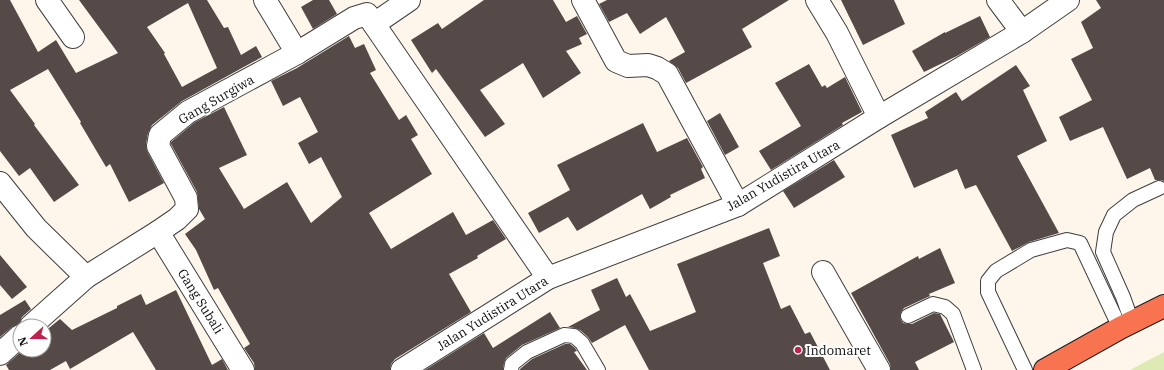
<svg xmlns="http://www.w3.org/2000/svg" width="1164" height="370" font-family="'IBM Plex Serif',serif">
  <rect width="100%" height="100%" fill="#fff6eb"/>
  <!-- green -->
  <path fill="#ddeab4" d="M 1164,352 L 1164,370 L 1130,370 Z"/>
  <!-- building -->
  <g fill="#554a48" fill-rule="evenodd">
    <path d="M 0,0 L 10,0 L 38,52 L 56,40 L 76,73 L 118,53 L 79,0 L 207,0 L 224,28 L 228,27 L 241,55 L 256,46 L 262,57 L 182,101 L 152,125 L 148,133 L 146,144 L 147,151 L 164,183 L 129,202 L 110,164 L 106,167 L 80,123 L 81,122 L 48,69 L 10,90 L 35,124 L 34,125 L 79,185 L 54,202 L 30,168 L 19,176 L 0,151 ZM 188,3 L 217,68 L 182,87 L 164,54 L 165,53 L 147,27 Z"/>
    <path d="M 313,0 L 329,0 L 337,14 L 313,29 L 301,7 Z"/>
    <path d="M 484,0 L 553,0 L 566,22 L 577,16 L 587,34 L 579,38 L 582,44 L 566,51 L 581,73 L 543,98 L 523,63 L 480,90 L 505,124 L 485,137 L 436,69 L 432,73 L 411,40 L 438,23 L 442,29 Z"/>
    <path d="M 607,0 L 789,0 L 742,29 L 752,47 L 686,83 L 678,68 L 669,61 L 685,52 L 666,17 L 640,34 L 627,13 L 609,22 L 599,4 Z"/>
    <path d="M 841,0 L 894,0 L 905,24 L 863,45 Z"/>
    <path d="M 1096,0 L 1164,0 L 1164,181 L 1160,180 L 1155,180 L 1150,168 L 1127,179 L 1103,127 L 1070,141 L 1059,117 L 1092,100 L 1071,59 L 1093,48 L 1081,22 L 1101,8 Z"/>
    <path d="M 980,16 L 990,37 L 957,56 L 924,72 L 912,51 L 945,32 L 945,33 Z"/>
    <path d="M 349,36 L 355,48 L 364,44 L 376,70 L 370,73 L 399,120 L 406,115 L 418,135 L 411,139 L 432,174 L 369,213 L 391,249 L 453,212 L 466,235 L 493,220 L 506,239 L 477,256 L 478,258 L 449,274 L 471,312 L 395,359 L 391,364 L 390,370 L 255,370 L 254,363 L 244,348 L 250,344 L 218,288 L 214,290 L 196,250 L 185,234 L 205,219 L 199,209 L 197,192 L 171,144 L 171,142 L 195,122 L 224,107 L 247,155 L 219,168 L 244,209 L 287,182 L 311,223 L 342,197 L 321,157 L 309,164 L 298,143 L 318,132 L 300,97 L 283,106 L 271,81 L 297,68 Z"/>
    <path d="M 809,64 L 822,87 L 825,85 L 827,88 L 845,77 L 862,112 L 842,123 L 843,125 L 771,170 L 759,151 L 801,126 L 775,83 Z"/>
    <path d="M 1016,65 L 1030,86 L 1023,90 L 1047,141 L 1017,156 L 1059,233 L 1029,242 L 1012,251 L 976,185 L 965,189 L 957,169 L 914,188 L 891,135 L 928,118 L 925,112 L 956,92 L 962,101 Z"/>
    <path d="M 720,113 L 739,147 L 725,155 L 707,121 Z"/>
    <path d="M 643,123 L 657,152 L 687,138 L 703,167 L 701,169 L 705,178 L 670,195 L 671,197 L 650,209 L 642,194 L 577,231 L 568,217 L 539,233 L 528,213 L 570,190 L 557,165 Z"/>
    <path d="M 834,160 L 845,177 L 794,208 L 783,191 Z"/>
    <path d="M 769,228 L 780,256 L 763,263 L 781,309 L 790,305 L 805,334 L 810,332 L 830,370 L 649,370 L 625,325 L 592,343 L 588,337 L 580,330 L 575,328 L 568,327 L 600,310 L 591,290 L 617,278 L 626,297 L 630,294 L 650,331 L 696,312 L 677,264 Z"/>
    <path d="M 940,248 L 955,283 L 929,294 L 930,296 L 904,308 L 901,312 L 900,316 L 901,320 L 903,323 L 908,324 L 912,324 L 934,313 L 940,314 L 954,342 L 915,362 L 919,370 L 891,370 L 890,364 L 851,293 L 918,256 L 919,259 Z"/>
    <path d="M 0,255 L 27,287 L 12,299 L 0,285 Z"/>
    <path d="M 176,290 L 212,365 L 222,359 L 228,370 L 156,370 L 133,332 L 70,369 L 66,361 L 50,370 L 9,370 L 6,365 L 23,350 L 44,350 L 44,331 L 44,332 L 60,319 L 72,330 L 117,308 L 117,306 L 141,294 L 146,305 Z"/>
    <path d="M 25,300 L 31,309 L 22,317 L 19,324 L 12,327 L 0,337 L 0,315 Z"/>
    <path d="M 550,312 L 560,328 L 522,345 L 506,358 L 504,363 L 503,370 L 425,370 L 484,333 L 493,348 Z"/>
    <path d="M 565,344 L 570,344 L 575,348 L 577,351 L 574,352 L 587,370 L 520,370 L 520,369 L 532,359 Z"/>
  </g>
  <g fill="none" stroke-linecap="round" stroke-linejoin="round">
    <defs>
      <g id="lane">
        <path d="M 908,316 L 933,304 L 945,307 L 953,314 L 974,370"/>
        <path d="M 1132,322 L 1123,297 L 1103,252 L 1106,232 L 1114,215 L 1133,200 L 1159,188"/>
        <path d="M 511,370 L 512,364 L 527,352 L 564,335 L 574,336 L 582,343 L 598,370"/>
        <path d="M 1025,370 L 988,292 L 988,281 L 996,271 L 1031,250 L 1067,240 L 1080,243 L 1120,328"/>
      </g>
      <g id="street">
        <path d="M 47,0 L 73,37"/>
        <path d="M 265,0 L 297,53"/>
        <path d="M 583,0 L 616,61 L 628,66 L 648,65 L 657,68 L 667,74 L 738,205"/>
        <path d="M 817,0 L 837,33 L 879,117"/>
        <path d="M 998,0 L 1022,32"/>
        <path d="M 374,24 L 409,0"/>
        <path d="M 0,183 L 36,228 L 86,277"/>
        <path d="M 158,232 L 243,370"/>
        <path d="M 823,272 L 879,370"/>
        <path d="M 31,326 L 86,277 L 158,232 L 177,219 L 187,209 L 186,198 L 158,146 L 160,135 L 188,112 L 297,53 L 354,18 L 367,14 L 548,278"/>
        <path d="M 0,354 L 20,336"/>
        <path d="M 402,370 L 548,278 L 738,205 L 879,117 L 1022,32 L 1068,0"/>
      </g>
      <path id="highway" d="M 1045,370 L 1120,328 L 1164,306"/>
    </defs>
    <!-- lane casing -->
    <use href="#lane" stroke="#3f3f3f" stroke-width="16"/>
    <!-- street casing -->
    <use href="#street" stroke="#3f3f3f" stroke-width="24"/>
    <!-- highway casing -->
    <use href="#highway" stroke="#1d1d1d" stroke-width="24"/>
    <!-- lane -->
    <use href="#lane" stroke="#fff" stroke-width="14"/>
    <!-- street -->
    <use href="#street" stroke="#fff" stroke-width="22"/>
    <!-- highway -->
    <use href="#highway" stroke="#f87450" stroke-width="22"/>
  </g>
  <!-- markers -->
  <circle fill="#bf214e" stroke="#fff" stroke-width="1.5" cx="798" cy="350" r="4"/>
  <g text-anchor="middle" stroke-width="4" stroke-linejoin="round" paint-order="stroke">
    <!-- street labels -->
    <g font-size="13" fill="#0c0c0c" stroke="#fff">
      <text transform="translate(216 99) rotate(-30)" y="5">Gang Surgiwa</text>
      <text transform="translate(783 175) rotate(-30)" y="5">Jalan Yudistira Utara</text>
      <text transform="translate(201 301) rotate(58)" y="5">Gang Subali</text>
      <text transform="translate(492 313) rotate(-32)" y="5">Jalan Yudistira Utara</text>
    </g>
    <!-- poi labels -->
    <g font-size="13" fill="#0c0c0c" stroke="#fff" text-anchor="start">
      <text x="806" y="355">Indomaret</text>
    </g>
  </g>
  <!-- north arrow -->
  <g transform="translate(32 338) rotate(249)"><circle r="19" fill="#ffffff" stroke="#9e9e9e"/>
  <path d="M0-3L7 15L0 10L-7 15Z" fill="#bf214e"/>
  <text y="-6" font-size="11" font-weight="bold" text-anchor="middle" fill="#0c0c0c">N</text>
  </g>
</svg>
